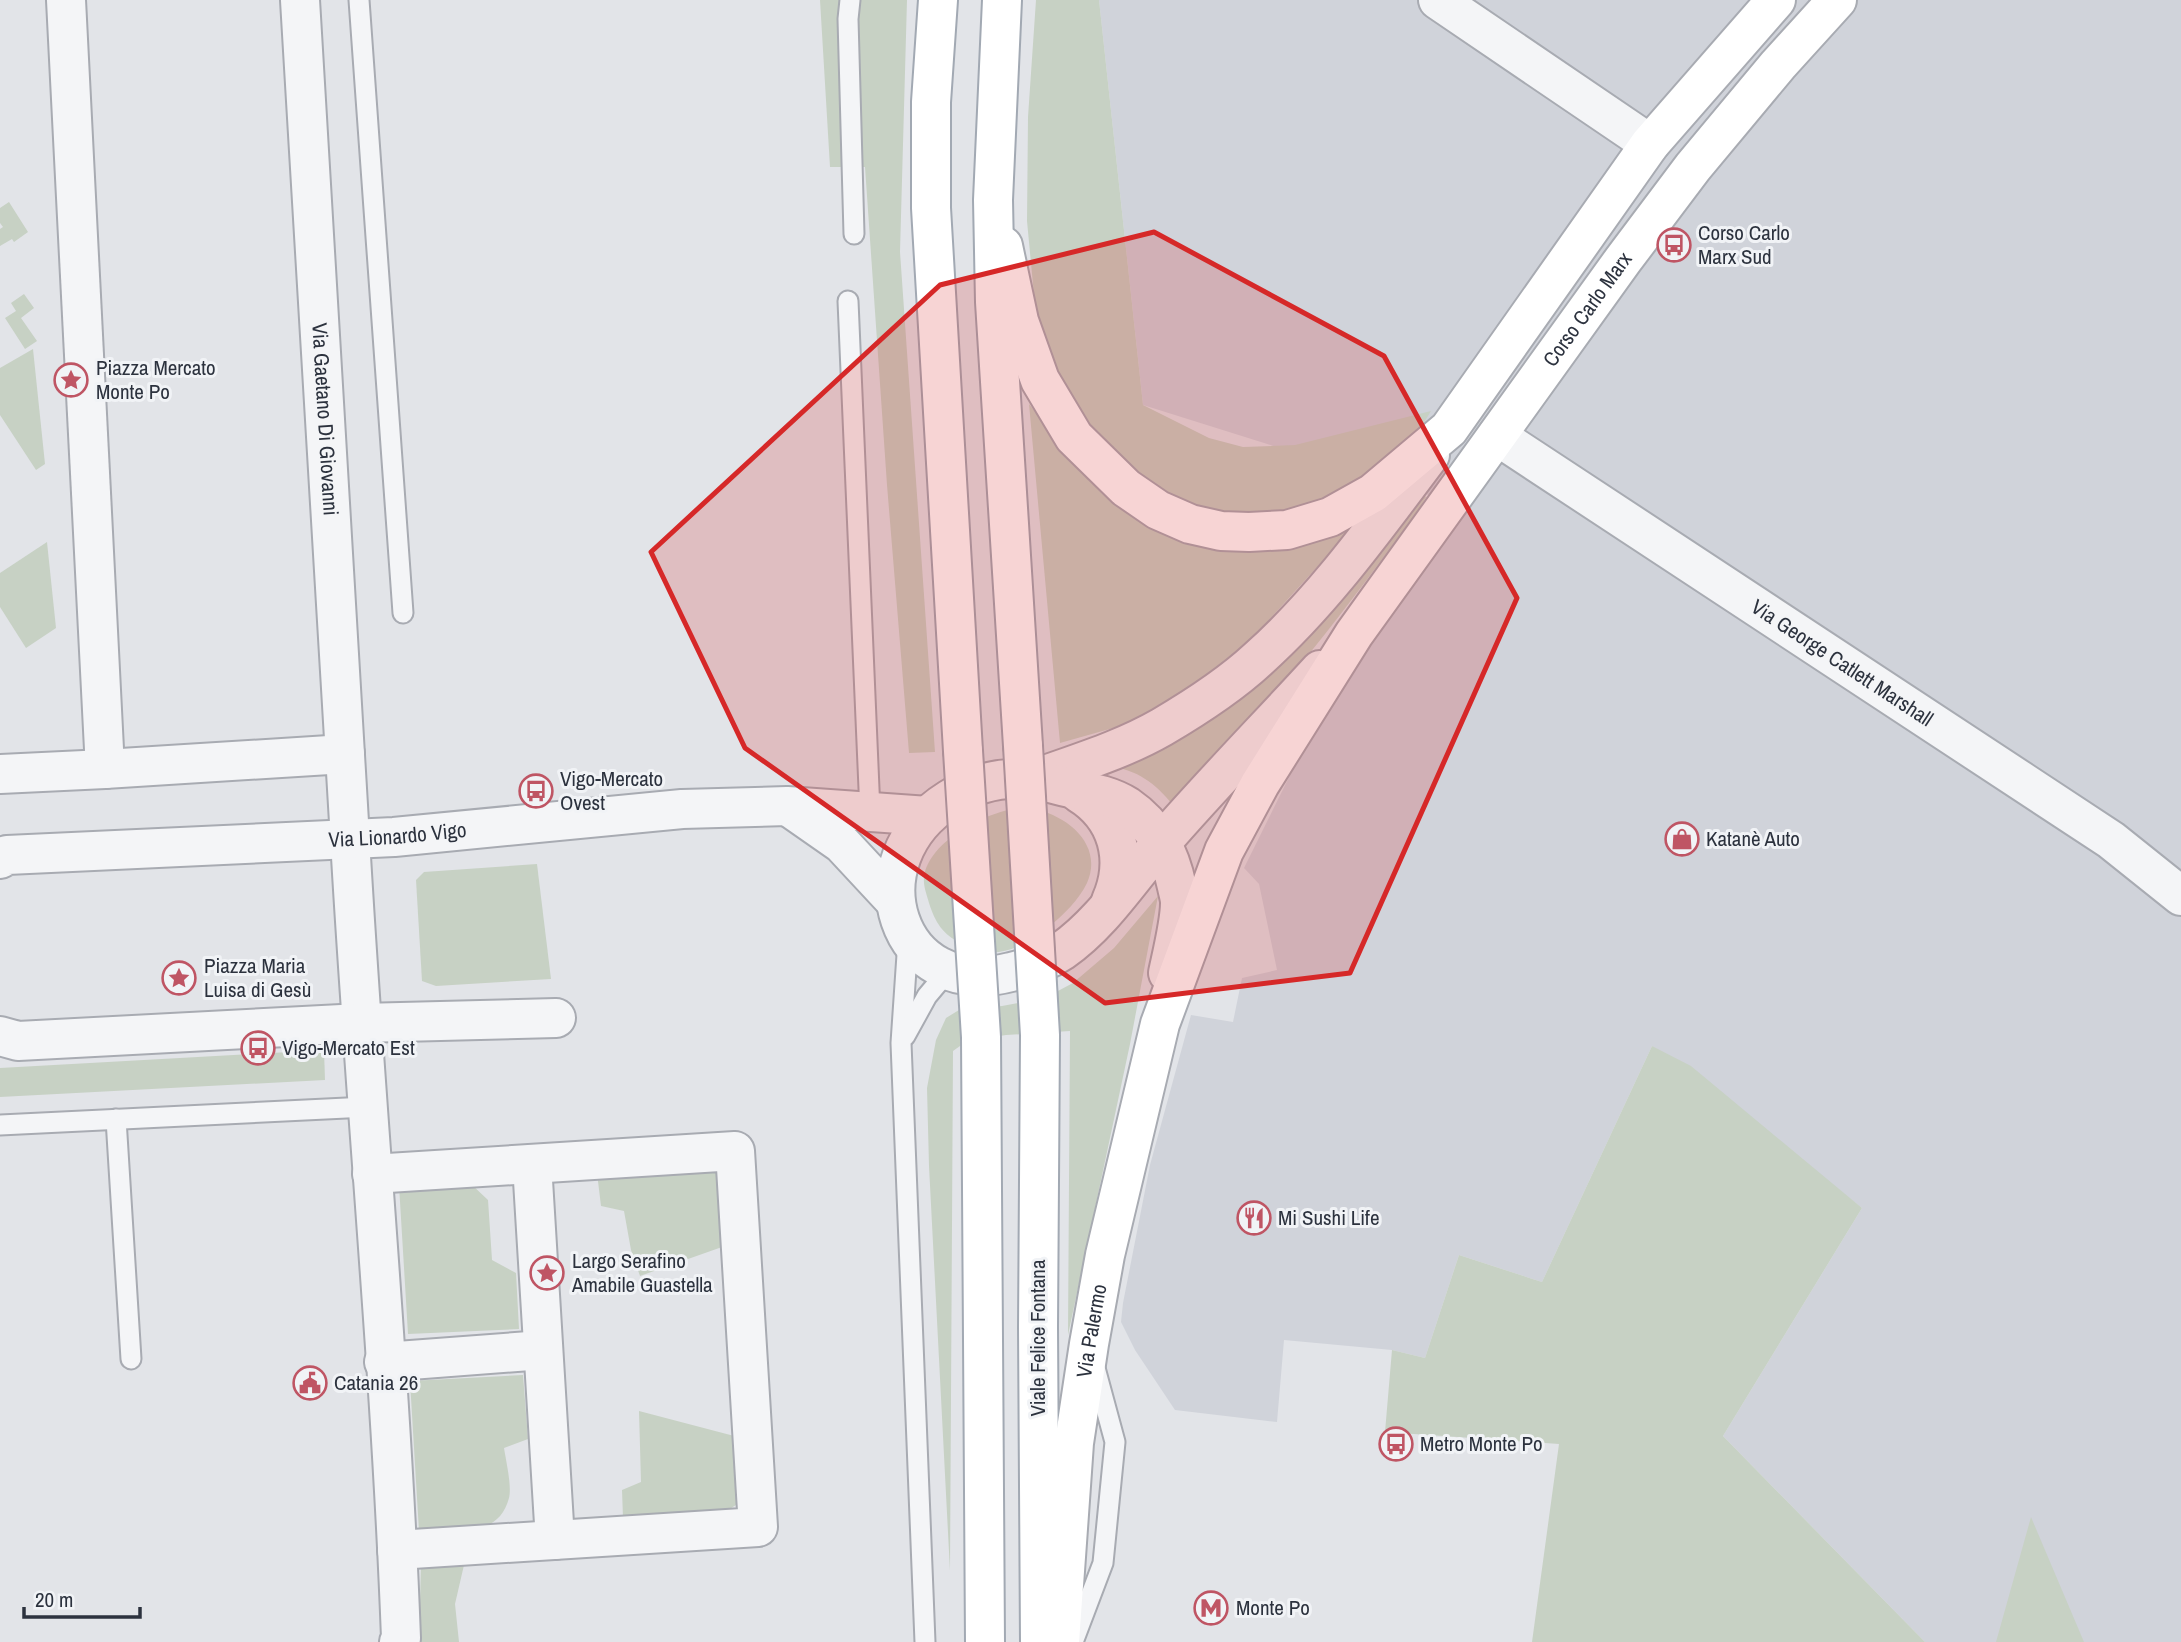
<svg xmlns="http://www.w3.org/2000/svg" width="2181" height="1642" font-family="'Archivo Narrow',sans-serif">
  <rect width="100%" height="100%" fill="#e2e4e8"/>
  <!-- built -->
  <path fill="#d0d3da" d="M 1099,0 L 2181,0 L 2181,1642 L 1925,1642 L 1723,1436 L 1862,1208 L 1652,1046 L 1542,1282 L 1459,1255 L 1425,1358 L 1392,1350 L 1284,1340 L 1277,1422 L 1175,1410 L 1135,1350 L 1121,1322 L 1123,1303 L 1150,1165 L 1191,1015 L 1233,1022 L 1242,978 L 1277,970 L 1259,884 L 1244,868 L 1429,495 L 1143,405 Z"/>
  <!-- green -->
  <g fill="#c7d1c4">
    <path d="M 820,0 L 907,0 L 900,252 L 935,752 L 909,753 L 887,485 L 865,167 L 830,167 Z"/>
    <path d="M 1036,0 L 1099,0 L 1143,405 L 1209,438 L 1243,447 L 1295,445 L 1431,411 L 1417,434 L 1395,455 L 1334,498 L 1281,515 L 1223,513 L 1194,507 L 1149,484 L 1082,421 L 1054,369 L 1036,316 L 1027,221 L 1028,117 Z"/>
    <path d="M 9,202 L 28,232 L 14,242 L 12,239 L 0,246 L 0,229 L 3,227 L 0,223 L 0,208 Z"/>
    <path d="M 24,294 L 34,308 L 21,318 L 37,341 L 25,349 L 5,318 L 16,311 L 11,303 Z"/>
    <path d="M 33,349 L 45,464 L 36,470 L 0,415 L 0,368 Z"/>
    <path d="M 1029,404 L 1081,468 L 1180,540 L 1218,551 L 1253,551 L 1310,544 L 1343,530 L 1349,532 L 1248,643 L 1203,680 L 1131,723 L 1060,743 Z"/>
    <path d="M 1423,494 L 1426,497 L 1421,506 C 1345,612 1265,713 1176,809 C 1159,787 1141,771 1113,767 Z"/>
    <path d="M 47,542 L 56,628 L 26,648 L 0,607 L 0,573 Z"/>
    <path d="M 1017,808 C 1024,809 1032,809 1038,810 C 1071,818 1103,847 1087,883 C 1079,900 1063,915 1049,927 C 1032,941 1008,955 986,952 C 978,951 968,947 961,943 C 943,935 935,922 929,903 C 927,895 923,886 924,877 C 929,841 985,813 1017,808 Z"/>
    <path d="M 537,864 L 551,979 L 436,986 L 422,981 L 416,880 L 424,872 Z"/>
    <path d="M 1158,896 L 1130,1044 L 1068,1335 L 1070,1031 L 1006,1035 L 967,1041 L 953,1051 L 950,1571 L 929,1166 L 927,1088 L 936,1040 L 946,1018 L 959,1010 L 1002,1006 L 1024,1002 L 1056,992 L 1073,983 L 1114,948 Z"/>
    <path d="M 1652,1046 L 1691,1066 L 1862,1208 L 1723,1436 L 1925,1642 L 1532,1642 L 1559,1444 L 1385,1432 L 1392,1350 L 1425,1358 L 1459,1255 L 1542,1282 Z"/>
    <path d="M 324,1050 L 325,1080 L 0,1097 L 0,1068 Z"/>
    <path d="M 717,1165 L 722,1247 L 640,1276 L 631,1250 L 624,1211 L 601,1206 L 597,1173 Z"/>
    <path d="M 470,1183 L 488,1200 L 492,1260 L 516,1273 L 519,1329 L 408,1334 L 399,1185 Z"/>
    <path d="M 523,1375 L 528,1439 L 504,1448 C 506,1461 512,1486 509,1498 C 498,1540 453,1530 419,1531 L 410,1381 Z"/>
    <path d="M 639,1411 L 738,1437 L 742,1494 L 736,1505 L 723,1513 L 623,1518 L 622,1490 L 641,1482 Z"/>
    <path d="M 2031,1517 L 2084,1642 L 1996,1642 Z"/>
    <path d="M 461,1560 L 464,1565 L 455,1604 L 459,1642 L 419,1642 L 421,1563 Z"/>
  </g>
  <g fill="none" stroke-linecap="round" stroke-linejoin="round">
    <defs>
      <g id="service">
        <path d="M 359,0 L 403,613"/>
        <path d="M 850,0 L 848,19 L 854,234"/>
        <path d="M 848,301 L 870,812"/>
        <path d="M 908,940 L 901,1043 L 925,1642"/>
        <path d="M 905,1036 L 927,996 L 948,971"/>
        <path d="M 116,1119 L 131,1359"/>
        <path d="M 0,1125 L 367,1107"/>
        <path d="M 1073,1642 L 1103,1563 L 1115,1442 L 1095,1368"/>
      </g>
      <g id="minor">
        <path d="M 66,0 L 105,769"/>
        <path id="s1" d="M 300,0 L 350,839"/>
        <path d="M 1438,0 L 1650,144"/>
        <path id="s2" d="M 1497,436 L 2111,840 L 2181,896"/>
        <path d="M 0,774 L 105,769 L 345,754"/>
        <path d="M 361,1023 L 556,1018"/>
        <path d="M 532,1164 L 555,1540"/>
        <path d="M 372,1174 L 735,1151 L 758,1527 L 397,1550"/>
        <path d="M 384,1362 L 543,1350"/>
      </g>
      <g id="tertiary">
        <path d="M 1034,779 C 1078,763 1122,750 1162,727 C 1196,707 1230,685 1258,659 C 1324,600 1377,525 1430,455"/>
        <path d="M 1079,793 C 1118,817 1129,860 1111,901"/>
        <path d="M 789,807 L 842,844 L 895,901"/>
        <path d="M 350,839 C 365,1105 391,1372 401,1638 L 399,1642"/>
        <path id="s3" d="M 0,859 L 7,855 L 394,837 L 682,809 L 787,806 L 928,816"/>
        <path d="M 1168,973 C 1172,954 1180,922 1180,903 C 1180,898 1178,892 1177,887 C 1170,853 1156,826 1127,806 C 1105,792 1078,791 1054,784 C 1017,774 982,778 950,799 C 851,861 896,1002 1011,972 C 1029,968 1047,961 1062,951 C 1102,923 1129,880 1161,843 C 1212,784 1267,728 1320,670"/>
        <path d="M 0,1036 L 18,1041 L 361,1023"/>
      </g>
      <g id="secondary">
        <path d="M 1003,246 L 1019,321 L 1040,380 L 1074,437 L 1126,488 L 1158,510 L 1190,524 L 1221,531 L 1249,532 L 1287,530 L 1330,517 L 1373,493 L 1449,429 L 1650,144 L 1776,0"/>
        <path id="s4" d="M 1060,1642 L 1074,1443 L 1089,1344 L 1105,1255 L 1160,1024 L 1224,851 L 1260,784 L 1354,634 L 1623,260 L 1693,167 L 1778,65 L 1837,0"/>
      </g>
      <g id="primary">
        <path d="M 938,0 L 931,102 L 931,208 L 963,751"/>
        <path d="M 1002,0 L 993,200 L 995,302 L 1023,746"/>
        <path d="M 981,1037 L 985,1642"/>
        <path d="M 1040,1642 L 1038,1327 L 1040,1035"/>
      </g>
    </defs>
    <!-- service casing -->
    <use href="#service" stroke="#a8abb2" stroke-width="23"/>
    <!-- minor casing -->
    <use href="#minor" stroke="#a8abb2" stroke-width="42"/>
    <!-- tertiary casing -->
    <use href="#tertiary" stroke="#a8abb2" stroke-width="42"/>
    <!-- secondary casing -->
    <use href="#secondary" stroke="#a8abb2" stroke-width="42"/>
    <!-- primary casing -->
    <use href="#primary" stroke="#a2a9b3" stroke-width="42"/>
    <!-- service -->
    <use href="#service" stroke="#f4f5f7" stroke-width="19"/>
    <!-- minor -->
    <use href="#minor" stroke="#f4f5f7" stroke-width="38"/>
    <!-- tertiary -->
    <use href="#tertiary" stroke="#f4f5f7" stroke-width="38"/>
    <!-- secondary -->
    <use href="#secondary" stroke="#fff" stroke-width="38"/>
    <!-- primary -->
    <use href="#primary" stroke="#fff" stroke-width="38"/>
    <defs>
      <g id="primary-bridge">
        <path d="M 1023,746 L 1040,1035"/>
        <path d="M 963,751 L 981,1037"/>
      </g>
    </defs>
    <!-- primary-bridge casing -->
    <use href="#primary-bridge" stroke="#a2a9b3" stroke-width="42" stroke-linecap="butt"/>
    <!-- primary-bridge -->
    <use href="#primary-bridge" stroke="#fff" stroke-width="38"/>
  </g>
  <!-- marked area -->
  <path fill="#d62828" fill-opacity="0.2" stroke="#d62828" stroke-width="5" stroke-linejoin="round" d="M 1154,232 L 1384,356 L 1517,598 L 1350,973 L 1105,1003 L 745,748 L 651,552 L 940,285 Z"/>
  <!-- icons -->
  <defs>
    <symbol id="bus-ring" viewBox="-11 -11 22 22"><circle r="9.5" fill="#f1f3f6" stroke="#bf5564" stroke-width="1.5"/><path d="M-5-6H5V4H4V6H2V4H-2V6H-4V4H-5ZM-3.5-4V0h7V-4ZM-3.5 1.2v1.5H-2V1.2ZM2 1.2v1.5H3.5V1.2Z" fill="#bf5564"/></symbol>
    <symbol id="sight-ring" viewBox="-11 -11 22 22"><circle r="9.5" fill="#f1f3f6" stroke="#bf5564" stroke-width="1.5"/><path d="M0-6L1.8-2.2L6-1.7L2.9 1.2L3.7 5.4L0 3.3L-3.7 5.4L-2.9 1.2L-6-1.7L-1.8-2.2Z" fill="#bf5564"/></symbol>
    <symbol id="shop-ring" viewBox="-11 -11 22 22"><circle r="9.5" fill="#f1f3f6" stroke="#bf5564" stroke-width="1.5"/><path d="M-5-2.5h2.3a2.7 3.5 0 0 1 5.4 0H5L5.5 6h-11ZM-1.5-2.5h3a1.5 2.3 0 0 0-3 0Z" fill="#bf5564"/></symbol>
    <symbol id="restaurant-ring" viewBox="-11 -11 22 22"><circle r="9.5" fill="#f1f3f6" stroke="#bf5564" stroke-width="1.5"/><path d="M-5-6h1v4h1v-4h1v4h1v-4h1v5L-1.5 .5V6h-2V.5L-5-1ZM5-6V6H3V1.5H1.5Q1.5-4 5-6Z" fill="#bf5564"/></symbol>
    <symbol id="civic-ring" viewBox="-11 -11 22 22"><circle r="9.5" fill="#f1f3f6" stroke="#bf5564" stroke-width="1.5"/><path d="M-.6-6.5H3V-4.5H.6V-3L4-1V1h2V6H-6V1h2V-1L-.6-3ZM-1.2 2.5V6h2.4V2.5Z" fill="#bf5564"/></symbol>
    <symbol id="metro-ring" viewBox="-11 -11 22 22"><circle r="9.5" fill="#f1f3f6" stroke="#bf5564" stroke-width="1.5"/><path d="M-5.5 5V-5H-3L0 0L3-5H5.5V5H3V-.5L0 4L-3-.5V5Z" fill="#bf5564"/></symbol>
  </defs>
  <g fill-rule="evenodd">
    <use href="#bus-ring" x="1655" y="226" width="38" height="38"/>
    <use href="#sight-ring" x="52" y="361" width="38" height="38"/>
    <use href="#bus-ring" x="517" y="772" width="38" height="38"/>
    <use href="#shop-ring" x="1663" y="820" width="38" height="38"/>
    <use href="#sight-ring" x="160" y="959" width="38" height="38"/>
    <use href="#bus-ring" x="239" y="1029" width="38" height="38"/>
    <use href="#restaurant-ring" x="1235" y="1199" width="38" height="38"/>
    <use href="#sight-ring" x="528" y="1254" width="38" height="38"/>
    <use href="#civic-ring" x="291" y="1364" width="38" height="38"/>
    <use href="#bus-ring" x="1377" y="1425" width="38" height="38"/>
    <use href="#metro-ring" x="1192" y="1589" width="38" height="38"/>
  </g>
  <g text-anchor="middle" stroke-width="6" stroke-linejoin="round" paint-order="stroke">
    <!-- poi labels -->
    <g font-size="21" fill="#2c323e" stroke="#f1f3f6" text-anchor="start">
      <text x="1698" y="240">Corso Carlo<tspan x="1698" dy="24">Marx Sud</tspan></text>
      <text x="96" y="375">Piazza Mercato<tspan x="96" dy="24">Monte Po</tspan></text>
      <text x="560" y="786">Vigo-Mercato<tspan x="560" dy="24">Ovest</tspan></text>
      <text x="1706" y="846">Katanè Auto</text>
      <text x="204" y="973">Piazza Maria<tspan x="204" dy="24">Luisa di Gesù</tspan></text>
      <text x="282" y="1055">Vigo-Mercato Est</text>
      <text x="1278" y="1225">Mi Sushi Life</text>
      <text x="572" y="1268">Largo Serafino<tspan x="572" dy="24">Amabile Guastella</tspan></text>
      <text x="334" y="1390">Catania 26</text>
      <text x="1420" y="1451">Metro Monte Po</text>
      <text x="1236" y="1615">Monte Po</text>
    </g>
    <!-- street labels -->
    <g font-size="21" fill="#2c323e" stroke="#f1f3f6">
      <text dy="7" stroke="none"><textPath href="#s4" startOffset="1465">Corso Carlo Marx</textPath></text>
      <text dy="7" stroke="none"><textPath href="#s1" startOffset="420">Via Gaetano Di Giovanni</textPath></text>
      <text dy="7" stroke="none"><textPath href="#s2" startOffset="413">Via George Catlett Marshall</textPath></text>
      <text dy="7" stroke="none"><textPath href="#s3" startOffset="399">Via Lionardo Vigo</textPath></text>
      <text dy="7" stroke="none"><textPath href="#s4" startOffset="313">Via Palermo</textPath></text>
      <text transform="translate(1038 1338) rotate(-90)" y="7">Viale Felice Fontana</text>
    </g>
  </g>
  <!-- scale -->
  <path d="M24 1607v10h116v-10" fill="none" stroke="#2c323e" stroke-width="3.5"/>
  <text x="35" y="1607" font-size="21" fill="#2c323e" stroke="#f1f3f6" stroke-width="5" paint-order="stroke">20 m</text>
</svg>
